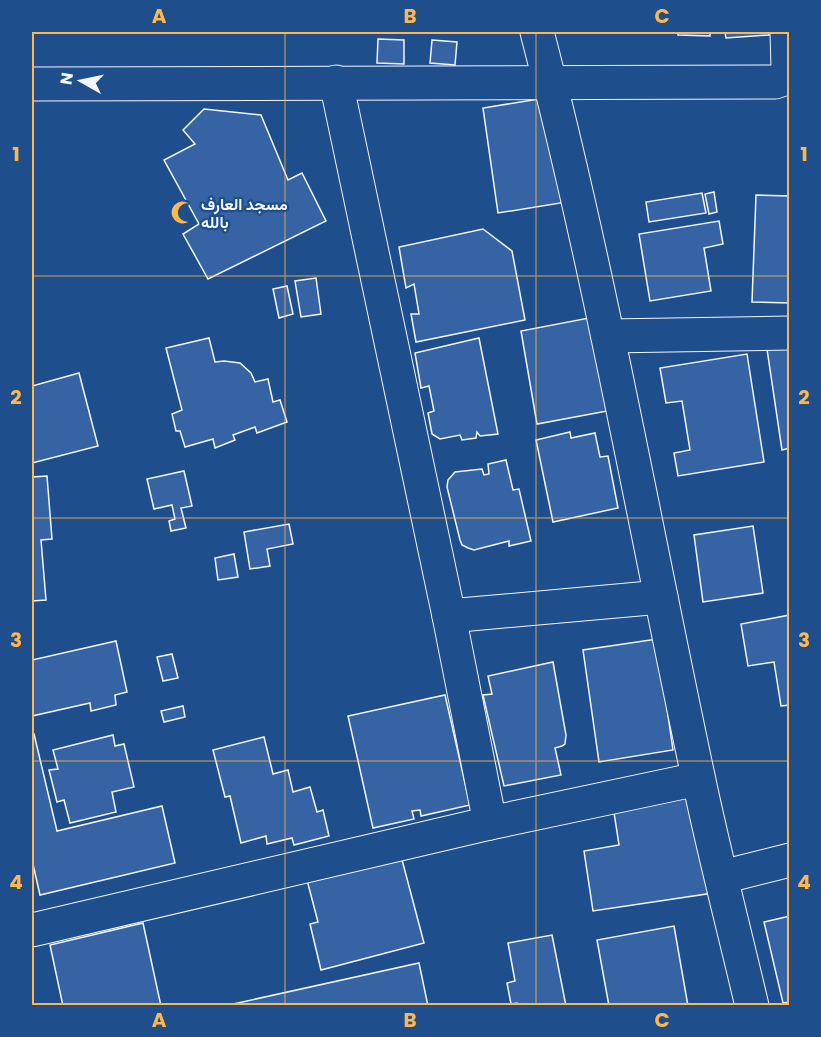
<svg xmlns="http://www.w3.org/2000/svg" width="821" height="1037" font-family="Poppins,Vazirmatn,sans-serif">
  <rect width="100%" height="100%" fill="#1f4e8c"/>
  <!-- building -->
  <g fill="#3563a3" stroke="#f2f6ff" stroke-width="1.5">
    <path d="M 678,32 L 710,32 L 710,36 L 678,35 Z"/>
    <path d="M 725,32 L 769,32 L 769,35 L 726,38 Z"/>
    <path d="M 378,39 L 404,40 L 404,64 L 377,63 Z"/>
    <path d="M 432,40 L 457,42 L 455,65 L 430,63 Z"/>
    <path d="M 551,97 L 567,202 L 498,213 L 483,108 Z"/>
    <path d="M 204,109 L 261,115 L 288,180 L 302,173 L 326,221 L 208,279 L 183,234 L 199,224 L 164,160 L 195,144 L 183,130 Z"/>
    <path d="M 714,192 L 717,212 L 709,214 L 705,194 Z"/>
    <path d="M 702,193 L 706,213 L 649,222 L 646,202 Z"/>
    <path d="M 756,195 L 790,196 L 790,303 L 752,302 Z"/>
    <path d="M 719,221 L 723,244 L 704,248 L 711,291 L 650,301 L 639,234 Z"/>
    <path d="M 483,229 L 512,251 L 525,320 L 416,342 L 411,314 L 419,314 L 414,284 L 406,288 L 399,247 Z"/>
    <path d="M 316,278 L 321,314 L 301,317 L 295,281 Z"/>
    <path d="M 287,286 L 293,314 L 279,318 L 273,289 Z"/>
    <path d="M 594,317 L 618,409 L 537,424 L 521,331 Z"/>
    <path d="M 209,338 L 215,362 L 224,361 L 240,363 L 251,373 L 255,382 L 268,379 L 273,402 L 280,400 L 287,422 L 257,433 L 255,427 L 233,435 L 235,440 L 215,448 L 213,439 L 185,447 L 180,431 L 176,431 L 172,414 L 182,410 L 166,348 Z"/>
    <path d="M 479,338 L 498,434 L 480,436 L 477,432 L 476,438 L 462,440 L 460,435 L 440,439 L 432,434 L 428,413 L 434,411 L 429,386 L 421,388 L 415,353 Z"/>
    <path d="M 790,345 L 790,448 L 782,450 L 767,349 Z"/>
    <path d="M 747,354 L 764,462 L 678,476 L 674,453 L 690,450 L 682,401 L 666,403 L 660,368 Z"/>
    <path d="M 79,373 L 98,446 L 32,463 L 32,386 Z"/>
    <path d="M 570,432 L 571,438 L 595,433 L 600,457 L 608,456 L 618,508 L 553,522 L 536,440 Z"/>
    <path d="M 506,460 L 513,490 L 519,489 L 531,541 L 509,546 L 509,541 L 474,550 L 468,548 L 462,545 L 460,540 L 447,487 L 448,480 L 455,472 L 482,469 L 484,475 L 489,474 L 488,464 Z"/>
    <path d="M 184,471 L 192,506 L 181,508 L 186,528 L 171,531 L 169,521 L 175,519 L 172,505 L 154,509 L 147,479 Z"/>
    <path d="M 47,476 L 52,539 L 41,540 L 46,600 L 32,601 L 32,477 Z"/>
    <path d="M 289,524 L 293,544 L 267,549 L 270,566 L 250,569 L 244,532 Z"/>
    <path d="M 753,526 L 763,593 L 703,602 L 694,535 Z"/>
    <path d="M 234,554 L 238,577 L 218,580 L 215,558 Z"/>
    <path d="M 790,615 L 790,705 L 781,706 L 774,662 L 748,666 L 741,624 Z"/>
    <path d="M 657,639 L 673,750 L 599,762 L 583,650 Z"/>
    <path d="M 116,641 L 127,692 L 115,695 L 116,705 L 91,711 L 90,703 L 32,716 L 32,660 Z"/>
    <path d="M 172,654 L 178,678 L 163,681 L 157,657 Z"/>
    <path d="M 553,662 L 566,735 L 565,744 L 562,746 L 555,748 L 561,775 L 504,786 L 483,695 L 492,694 L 488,676 Z"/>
    <path d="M 445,695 L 470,805 L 421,816 L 420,810 L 412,811 L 414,819 L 373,828 L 348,716 Z"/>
    <path d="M 183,706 L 185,717 L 164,722 L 161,711 Z"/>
    <path d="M 34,734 L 57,831 L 162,806 L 175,863 L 40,895 L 32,860 L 32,735 Z"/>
    <path d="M 113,735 L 115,746 L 124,744 L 134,787 L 112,792 L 116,812 L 70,823 L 64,800 L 57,802 L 49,770 L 58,769 L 53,750 Z"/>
    <path d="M 264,737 L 273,774 L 288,770 L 293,792 L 310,787 L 317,812 L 323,810 L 329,836 L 294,845 L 292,838 L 267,844 L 266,836 L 241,843 L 230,796 L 225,797 L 213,750 Z"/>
    <path d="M 699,794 L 713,893 L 593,911 L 584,851 L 619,845 L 613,806 Z"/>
    <path d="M 401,856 L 424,943 L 321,970 L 310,924 L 318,922 L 307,880 Z"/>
    <path d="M 790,916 L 790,1002 L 783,1003 L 764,922 Z"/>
    <path d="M 143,923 L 161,1006 L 63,1006 L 50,945 Z"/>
    <path d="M 674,926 L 688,1006 L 609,1006 L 597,940 Z"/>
    <path d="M 552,935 L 566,1006 L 518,1006 L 517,1003 L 511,1004 L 507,983 L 515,981 L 508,943 Z"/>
    <path d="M 419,963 L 428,1006 L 224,1006 Z"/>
  </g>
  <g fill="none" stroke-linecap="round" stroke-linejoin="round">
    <defs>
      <g id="minor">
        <path d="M 537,32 C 601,277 645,528 698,776 C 714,853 734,929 752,1006"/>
        <path d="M 336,82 L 449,616 L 490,823"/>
        <path d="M 32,84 L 775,82 L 784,79 L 788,69 L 787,32"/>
        <path d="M 608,336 L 790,333"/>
        <path d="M 449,616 L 661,597"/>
        <path d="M 722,877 L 790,860"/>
        <path d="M 32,930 L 490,823 L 698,779"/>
      </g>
    </defs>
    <!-- minor casing -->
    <use href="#minor" stroke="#f2f6ff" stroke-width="35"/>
    <!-- minor -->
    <use href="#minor" stroke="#1f4e8c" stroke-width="33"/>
  </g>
  <!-- grid -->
  <path fill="none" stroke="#ffb74d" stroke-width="1.5" stroke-opacity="0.55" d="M 285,32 L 285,1006M 536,32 L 536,1006M 32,276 L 790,276M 32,518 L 790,518M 32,761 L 790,761"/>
  <!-- icons -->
  <defs>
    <symbol id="mosque-bare" viewBox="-9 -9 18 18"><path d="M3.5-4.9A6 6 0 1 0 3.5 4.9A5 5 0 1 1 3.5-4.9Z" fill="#ffb74d" stroke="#1f4e8c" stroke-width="2.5" paint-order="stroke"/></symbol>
  </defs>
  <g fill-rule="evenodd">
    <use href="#mosque-bare" x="166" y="196" width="33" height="33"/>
  </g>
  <g text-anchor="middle" stroke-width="4.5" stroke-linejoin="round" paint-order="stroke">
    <!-- poi labels -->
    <g font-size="16" font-weight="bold" fill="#f2f6ff" stroke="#1f4e8c" text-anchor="start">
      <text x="201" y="210">مسجد العارف<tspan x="201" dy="18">بالله</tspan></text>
    </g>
  </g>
  <!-- border -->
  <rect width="821" height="1037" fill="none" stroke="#1f4e8c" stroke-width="66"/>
  <!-- north arrow -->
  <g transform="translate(81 81) rotate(279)" stroke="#1f4e8c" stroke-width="4.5" paint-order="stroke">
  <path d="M0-4.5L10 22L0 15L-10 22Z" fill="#f2f6ff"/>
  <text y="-9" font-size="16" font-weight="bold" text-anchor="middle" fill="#f2f6ff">N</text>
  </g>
  <rect x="33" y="33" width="755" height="971" fill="none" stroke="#ffb74d" stroke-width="2"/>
  <g font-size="20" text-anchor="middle" font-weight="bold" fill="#ffb74d">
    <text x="159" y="23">A</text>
    <text x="410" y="23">B</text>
    <text x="662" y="23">C</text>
    <text x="16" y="161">1</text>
    <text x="804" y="161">1</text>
    <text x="16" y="404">2</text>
    <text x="804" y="404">2</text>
    <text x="16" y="647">3</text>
    <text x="804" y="647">3</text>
    <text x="16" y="889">4</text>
    <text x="804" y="889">4</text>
    <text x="159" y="1027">A</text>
    <text x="410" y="1027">B</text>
    <text x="662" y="1027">C</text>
  </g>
</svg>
